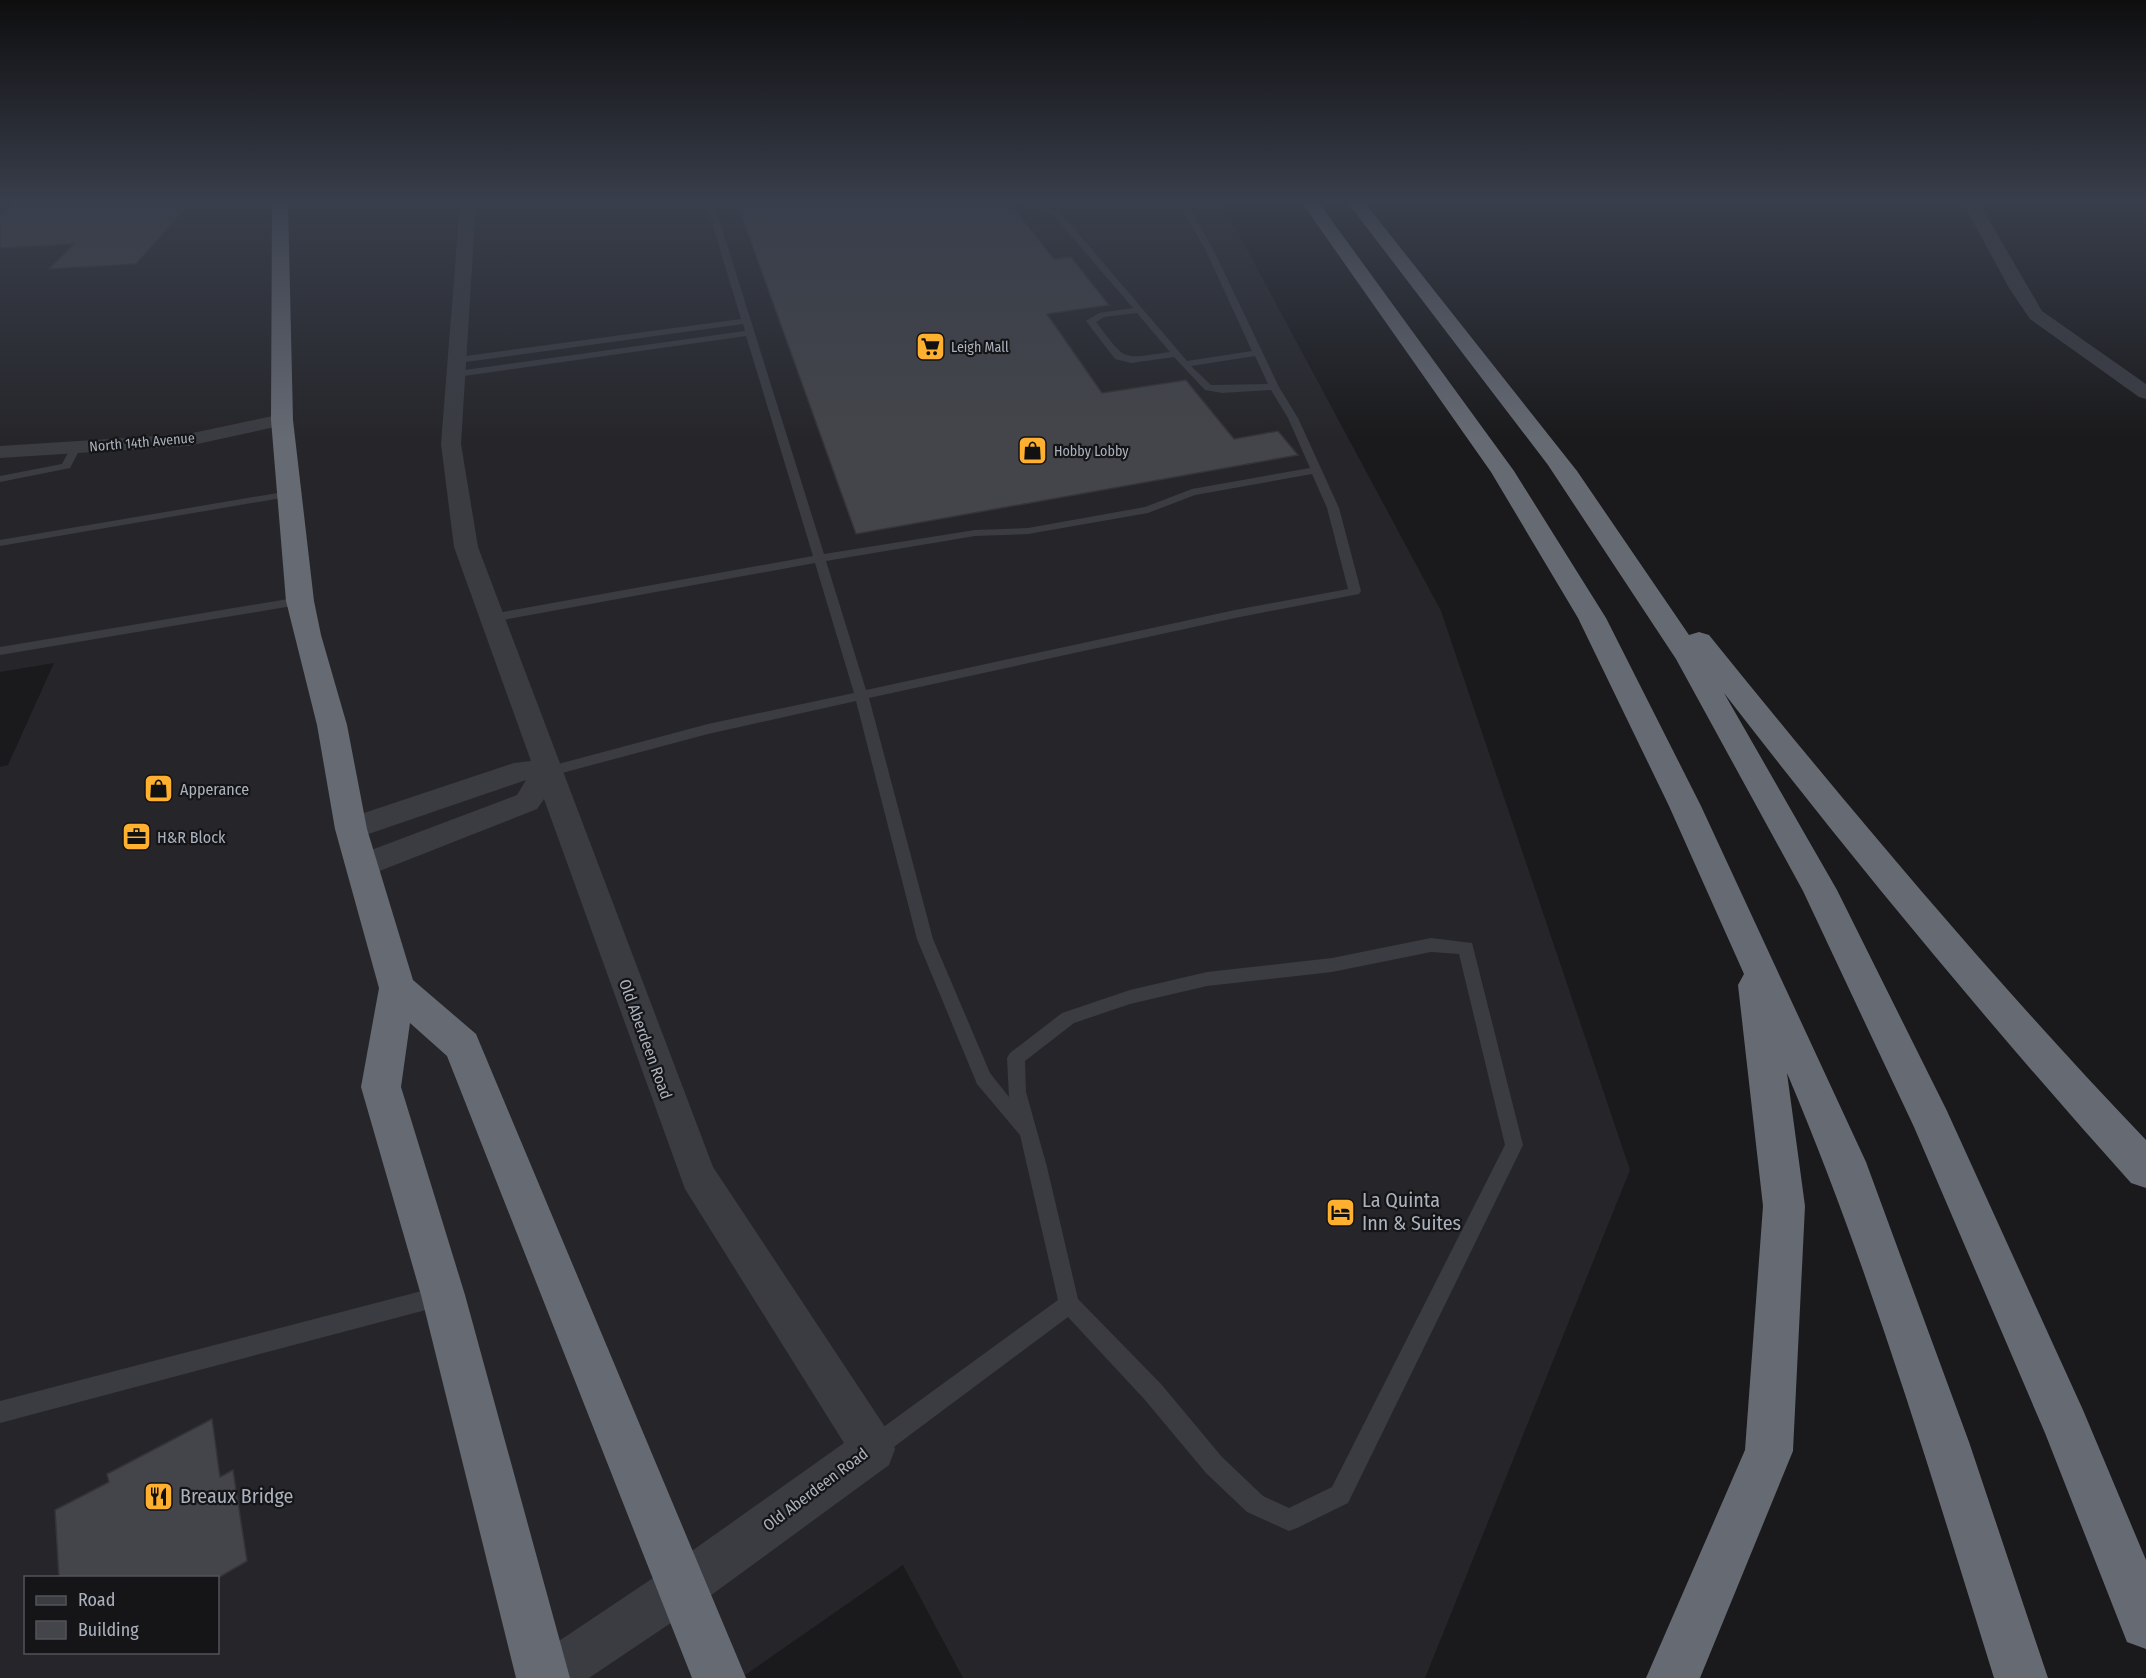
<svg xmlns="http://www.w3.org/2000/svg" width="2146" height="1678" font-family="'Fira Sans Condensed',sans-serif">
  <rect width="100%" height="100%" fill="#1a1a1c"/>
  <!-- built -->
  <path fill="#26262a" fill-rule="evenodd" d="M 0,203 L 1222,203 L 1441,611 L 1630,1170 L 1425,1678 L 963,1678 L 903,1565 L 741,1678 L 0,1678 L 0,767 L 8,765 L 54,663 L 0,672 ZM 26,1578 L 218,1578 L 218,1652 L 26,1652 Z"/>
  <!-- building -->
  <g fill="#44454a" stroke="#343439" stroke-width="1.5">
    <path d="M 15,203 L 190,203 L 136,264 L 49,269 L 74,244 L 0,248 L 0,216 Z"/>
    <path d="M 737,203 L 1010,203 L 1054,259 L 1071,257 L 1109,305 L 1047,314 L 1102,393 L 1186,380 L 1234,439 L 1278,431 L 1298,455 L 856,534 Z"/>
    <path d="M 212,1419 L 220,1477 L 233,1470 L 247,1561 L 218,1578 L 59,1578 L 55,1510 L 109,1482 L 107,1474 Z"/>
  </g>
  <g fill="none" stroke-linecap="round" stroke-linejoin="round">
    <!-- lane -->
    <g fill="#3a3c42" fill-rule="evenodd">
      <path d="M 706,203 L 714,203 L 824,554 L 975,530 L 1028,528 L 1145,507 L 1192,489 L 1310,468 L 1288,418 L 1271,390 L 1222,393 L 1205,390 L 1174,357 L 1131,363 L 1115,359 L 1086,321 L 1099,313 L 1133,308 L 1054,216 L 1016,203 L 1028,203 L 1060,212 L 1187,361 L 1252,351 L 1206,251 L 1179,203 L 1187,203 L 1214,251 L 1279,387 L 1298,418 L 1339,508 L 1361,591 L 1359,594 L 1235,618 L 869,698 L 933,939 L 990,1073 L 1009,1097 L 1007,1058 L 1010,1053 L 1062,1013 L 1130,990 L 1207,972 L 1332,958 L 1431,938 L 1472,943 L 1523,1145 L 1348,1503 L 1297,1528 L 1289,1531 L 1247,1512 L 1206,1473 L 1145,1400 L 1068,1317 L 883,1455 L 875,1458 L 867,1455 L 864,1447 L 867,1439 L 1058,1300 L 1020,1135 L 977,1084 L 917,939 L 856,701 L 708,734 L 547,777 L 540,772 L 547,767 L 708,724 L 854,693 L 815,563 L 492,622 L 486,618 L 492,614 L 813,556 L 746,336 L 457,377 L 452,374 L 457,371 L 745,331 L 743,324 L 458,363 L 453,360 L 458,357 L 741,319 ZM 1137,313 L 1170,352 C 1119,359 1127,362 1096,322 L 1104,317 ZM 1255,356 L 1268,384 L 1211,385 L 1191,366 ZM 1312,474 L 1327,508 L 1348,589 L 1235,610 L 866,690 L 826,561 L 975,536 L 1028,534 L 1148,513 L 1195,495 ZM 1431,952 L 1459,954 L 1505,1145 L 1332,1487 L 1289,1508 L 1263,1496 L 1222,1457 L 1161,1384 L 1078,1299 L 1047,1167 L 1026,1092 L 1025,1061 L 1074,1023 L 1130,1004 L 1207,986 L 1332,972 Z"/>
      <path d="M 72,445 L 81,447 L 70,468 L 0,482 L 0,476 L 62,464 Z"/>
      <path d="M 289,491 L 293,492 L 293,496 L 0,546 L 0,540 Z"/>
      <path d="M 300,597 L 306,601 L 304,604 L 0,655 L 0,647 Z"/>
      <path d="M 441,1286 L 448,1289 L 451,1296 L 448,1303 L 441,1306 L 0,1423 L 0,1401 Z"/>
    </g>
    <!-- street -->
    <g fill="#3a3c42" fill-rule="evenodd">
      <path d="M 460,203 L 476,203 L 461,444 L 478,547 L 713,1167 L 889,1433 L 895,1449 L 889,1465 L 699,1604 L 589,1678 L 521,1678 L 529,1661 L 665,1570 L 844,1443 L 685,1189 L 544,799 L 537,809 L 372,874 L 361,878 L 350,874 L 346,866 L 350,858 L 517,795 L 526,780 L 351,840 L 340,837 L 336,829 L 340,821 L 514,763 L 531,761 L 454,547 L 441,444 Z"/>
      <path d="M 1963,203 L 1979,203 L 2042,311 L 2146,384 L 2146,399 L 2139,397 L 2030,319 L 2009,288 Z"/>
      <path d="M 282,414 L 289,416 L 292,420 L 289,424 L 188,446 L 0,458 L 0,446 L 188,434 Z"/>
    </g>
    <!-- highway -->
    <g fill="#666a73" fill-rule="evenodd">
      <path d="M 272,203 L 288,203 L 293,420 L 314,601 L 321,635 L 347,725 L 367,829 L 413,980 L 476,1034 L 481,1046 L 746,1678 L 692,1678 L 447,1056 L 410,1023 L 401,1087 L 465,1295 L 570,1678 L 516,1678 L 421,1295 L 361,1087 L 379,988 L 335,829 L 317,725 L 286,601 L 271,420 Z"/>
      <path d="M 1302,203 L 1319,203 L 1514,471 L 1606,618 L 1701,806 L 1866,1162 L 1969,1442 L 2048,1678 L 1994,1678 C 1931,1475 1870,1269 1787,1073 L 1805,1206 L 1793,1451 L 1700,1678 L 1646,1678 L 1745,1450 L 1763,1206 L 1738,985 L 1744,974 L 1669,806 L 1578,618 L 1491,472 Z"/>
      <path d="M 1348,203 L 1365,203 L 1577,471 L 1689,635 L 1699,632 L 1709,635 C 1849,808 1992,979 2146,1140 L 2146,1188 L 2131,1183 C 1989,1025 1854,861 1724,693 L 1837,890 L 1947,1111 L 2083,1410 L 2146,1560 L 2146,1649 L 2127,1642 L 2045,1433 L 1914,1127 L 1803,891 L 1676,659 L 1548,465 Z"/>
    </g>
  </g>
  <!-- sky -->
  <linearGradient id="sky" x2="0" y2="1"><stop stop-color="#0e0e0f"/><stop offset="0.46" stop-color="#383e4b"/><stop offset="1" stop-color="#383e4b" stop-opacity="0"/></linearGradient>
  <rect width="2146" height="438" fill="url(#sky)"/>
  <!-- icons -->
  <defs>
    <symbol id="supermarket-square" viewBox="-11 -11 22 22"><rect x="-9" y="-9" width="18" height="18" rx="4" fill="#ffb02f" stroke="#151518"/><path d="M-6-5.5h2.5l.6 2H6L4.5 2H-2.5L-4.4-4H-6ZM-1.5 3.2a1.3 1.3 0 1 0 .1 0ZM3 3.2a1.3 1.3 0 1 0 .1 0Z" fill="#111"/></symbol>
    <symbol id="shop-square" viewBox="-11 -11 22 22"><rect x="-9" y="-9" width="18" height="18" rx="4" fill="#ffb02f" stroke="#151518"/><path d="M-5-2.5h2.3a2.7 3.5 0 0 1 5.4 0H5L5.5 6h-11ZM-1.5-2.5h3a1.5 2.3 0 0 0-3 0Z" fill="#111"/></symbol>
    <symbol id="office-square" viewBox="-11 -11 22 22"><rect x="-9" y="-9" width="18" height="18" rx="4" fill="#ffb02f" stroke="#151518"/><path d="M-6-3h4V-5.5h4V-3h4V5H-6ZM-1-4.5V-3h2v-1.5ZM-6 0V1H6V0Z" fill="#111"/></symbol>
    <symbol id="hotel-square" viewBox="-11 -11 22 22"><rect x="-9" y="-9" width="18" height="18" rx="4" fill="#ffb02f" stroke="#151518"/><path d="M-6-4.5h1.5V1H6V5H4.5V3h-9V5H-6ZM-4 0a1.8 1.8 0 1 1 3.6 0ZM.5 0V-2.5h3Q6-2.5 6 0Z" fill="#111"/></symbol>
    <symbol id="restaurant-square" viewBox="-11 -11 22 22"><rect x="-9" y="-9" width="18" height="18" rx="4" fill="#ffb02f" stroke="#151518"/><path d="M-5-6h1v4h1v-4h1v4h1v-4h1v5L-1.5 .5V6h-2V.5L-5-1ZM5-6V6H3V1.5H1.5Q1.5-4 5-6Z" fill="#111"/></symbol>
  </defs>
  <g fill-rule="evenodd">
    <use href="#supermarket-square" x="914" y="330" width="33" height="33"/>
    <use href="#shop-square" x="1016" y="434" width="33" height="33"/>
    <use href="#shop-square" x="142" y="772" width="33" height="33"/>
    <use href="#office-square" x="120" y="820" width="33" height="33"/>
    <use href="#hotel-square" x="1324" y="1196" width="33" height="33"/>
    <use href="#restaurant-square" x="142" y="1480" width="33" height="33"/>
  </g>
  <g text-anchor="middle" stroke-width="4.5" stroke-linejoin="round" paint-order="stroke">
    <!-- far-poi labels -->
    <g font-size="14" fill="#abb2bd" stroke="#151518" text-anchor="start">
      <text x="951" y="352">Leigh Mall</text>
      <text x="1054" y="456">Hobby Lobby</text>
    </g>
    <!-- far-street labels -->
    <g font-size="14" fill="#abb2bd" stroke="#151518">
      <text transform="translate(142 442) rotate(-5)" y="5">North 14th Avenue</text>
    </g>
    <!-- poi labels -->
    <g font-size="16" fill="#abb2bd" stroke="#151518" text-anchor="start">
      <text x="180" y="795">Apperance</text>
      <text x="157" y="843">H&amp;R Block</text>
    </g>
    <!-- street labels -->
    <g font-size="16" fill="#abb2bd" stroke="#151518">
      <text transform="translate(646 1039) rotate(70)" y="6">Old Aberdeen Road</text>
      <text transform="translate(815 1489) rotate(-37)" y="6">Old Aberdeen Road</text>
    </g>
    <!-- near-poi labels -->
    <g font-size="20" fill="#abb2bd" stroke="#151518" text-anchor="start">
      <text x="1362" y="1207">La Quinta<tspan x="1362" dy="23">Inn &amp; Suites</tspan></text>
      <text x="180" y="1503">Breaux Bridge</text>
    </g>
  </g>
  <!-- legend -->
  <rect x="24" y="1576" width="195" height="78" fill="#151518" stroke="#51545a" stroke-width="1.5"/>
  <rect x="36" y="1596" width="30" height="9" fill="#3a3c42" stroke="#51545a" stroke-width="1.5"/>
  <text x="78" y="1606" font-size="18" fill="#abb2bd">Road</text>
  <rect x="36" y="1621" width="30" height="18" fill="#44454a" stroke="#51545a" stroke-width="1.5"/>
  <text x="78" y="1636" font-size="18" fill="#abb2bd">Building</text>
</svg>
